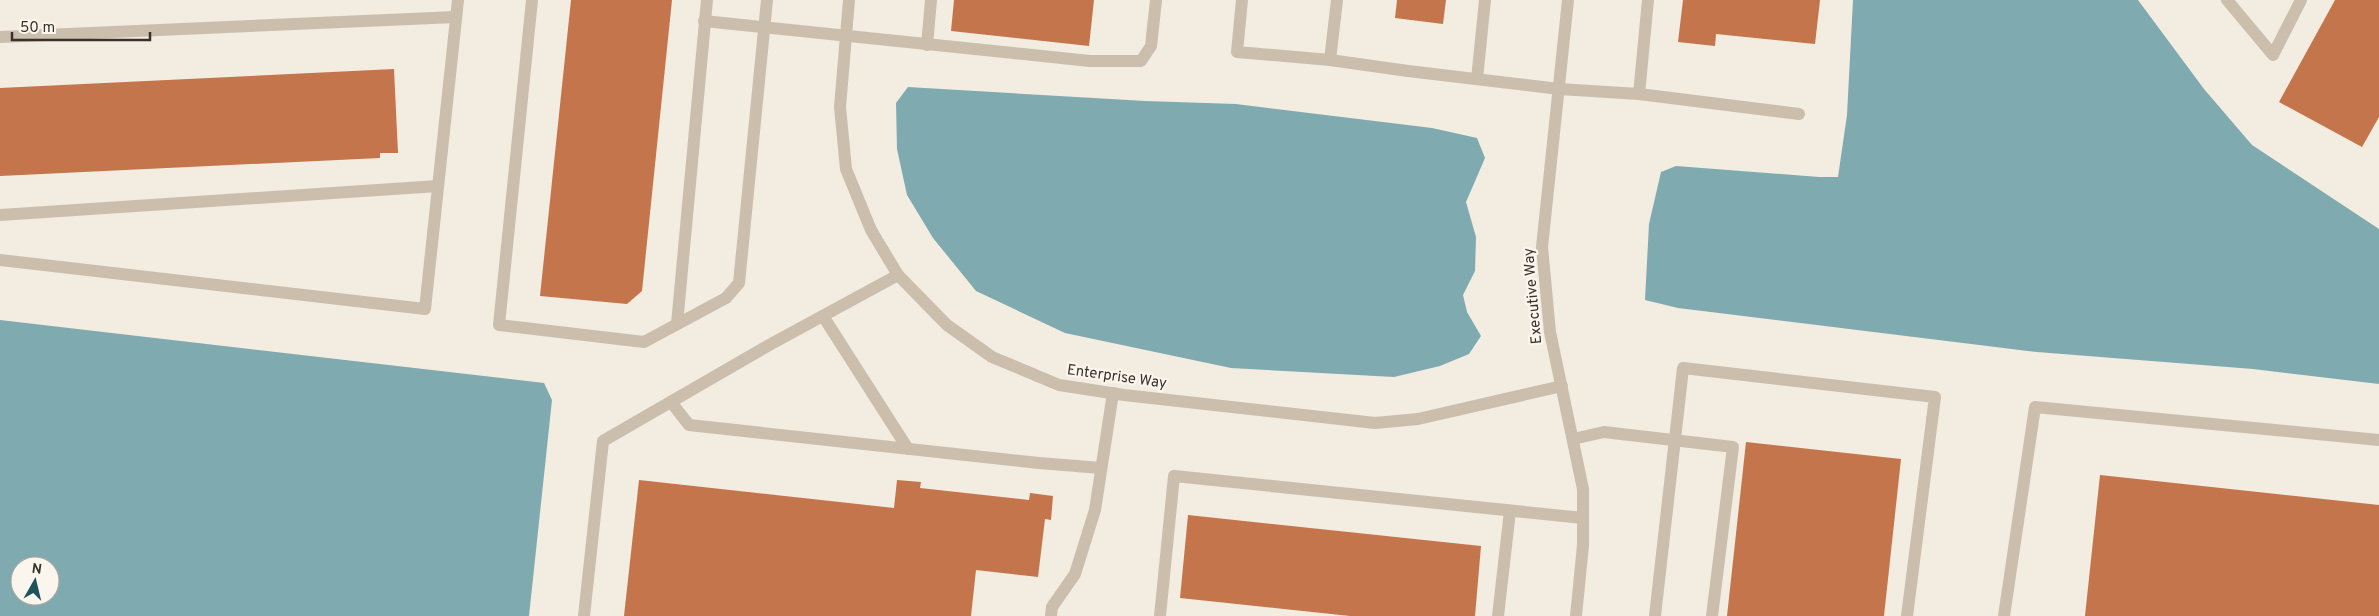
<svg xmlns="http://www.w3.org/2000/svg" width="2379" height="616" font-family="Overpass,sans-serif">
  <rect width="100%" height="100%" fill="#f3ece0"/>
  <!-- water -->
  <g fill="#7faab0" fill-rule="evenodd">
    <path d="M 1853,0 L 2138,0 L 2204,89 L 2252,145 L 2379,229 L 2379,384 L 2253,369 L 2037,352 L 1678,308 L 1645,300 L 1649,224 L 1661,172 L 1676,166 L 1819,177 L 1838,177 L 1847,115 Z"/>
    <path d="M 908,87 L 1145,101 L 1236,104 L 1432,128 L 1477,138 L 1485,158 L 1466,202 L 1476,237 L 1475,271 L 1463,295 L 1467,312 L 1481,336 L 1469,354 L 1440,366 L 1394,377 L 1231,368 L 1065,333 L 976,291 L 933,238 L 907,195 L 897,149 L 896,103 Z"/>
    <path d="M 0,320 L 544,383 L 552,400 L 529,616 L 0,616 ZM 20,566 L 50,566 L 50,596 L 20,596 Z"/>
  </g>
  <!-- building -->
  <g fill="#c5754c">
    <path d="M 571,0 L 672,0 L 642,291 L 627,304 L 540,296 Z"/>
    <path d="M 954,0 L 1094,0 L 1089,46 L 951,31 Z"/>
    <path d="M 1397,0 L 1446,0 L 1443,24 L 1395,18 Z"/>
    <path d="M 1683,0 L 1820,0 L 1815,44 L 1716,34 L 1715,46 L 1678,42 Z"/>
    <path d="M 2335,0 L 2379,0 L 2379,117 L 2362,147 L 2279,102 Z"/>
    <path d="M 394,69 L 398,153 L 380,153 L 380,158 L 0,176 L 0,88 Z"/>
    <path d="M 1746,442 L 1901,459 L 1884,616 L 1727,616 Z"/>
    <path d="M 2100,475 L 2379,505 L 2379,616 L 2085,616 Z"/>
    <path d="M 639,480 L 894,508 L 897,480 L 921,482 L 920,488 L 1029,500 L 1030,493 L 1053,496 L 1051,520 L 1045,519 L 1038,577 L 976,570 L 971,616 L 624,616 Z"/>
    <path d="M 1188,515 L 1481,546 L 1475,616 L 1350,616 L 1180,598 Z"/>
  </g>
  <g fill="none" stroke-linecap="round" stroke-linejoin="round">
    <!-- minor -->
    <g stroke="#ccbeac" stroke-width="12">
      <path d="M 532,0 L 499,325 L 644,342 L 726,298 L 739,283 L 767,0"/>
      <path d="M 849,0 L 840,107 L 846,169 L 871,230 L 898,275 L 947,325 L 992,357 L 1059,385 L 1124,395 L 1375,423 L 1418,419 L 1562,386"/>
      <path d="M 1242,0 L 1237,52 L 1330,60 L 1408,71 L 1559,89 L 1639,94 L 1799,114"/>
      <path d="M 1568,0 L 1542,247 L 1550,332 L 1583,489 L 1583,545 L 1576,616"/>
      <path d="M 2227,0 L 2273,55 L 2301,0"/>
      <path d="M 704,21 L 1090,61 L 1141,61 L 1151,46 L 1156,0"/>
      <path d="M 0,37 L 456,17"/>
      <path d="M 927,45 L 931,0"/>
      <path d="M 1330,60 L 1337,0"/>
      <path d="M 1477,79 L 1485,0"/>
      <path d="M 1639,94 L 1648,0"/>
      <path d="M 0,215 L 438,186"/>
      <path d="M 0,260 L 425,309 L 458,0"/>
      <path d="M 823,316 L 908,449"/>
      <path d="M 677,324 L 707,0"/>
      <path d="M 671,402 L 689,425 L 1039,463 L 1101,468"/>
      <path d="M 1573,439 L 1604,432 L 1733,447 L 1712,616"/>
      <path d="M 584,616 L 603,441 L 771,344 L 898,275"/>
      <path d="M 1051,616 L 1052,607 L 1075,574 L 1095,510 L 1113,393"/>
      <path d="M 1160,616 L 1174,476 L 1583,518"/>
      <path d="M 1498,616 L 1510,511"/>
      <path d="M 1655,616 L 1683,368 L 1935,397 L 1907,616"/>
      <path d="M 2004,616 L 2035,407 L 2379,440"/>
    </g>
  </g>
  <g text-anchor="middle" stroke-width="4.5" stroke-linejoin="round" paint-order="stroke">
    <!-- street labels -->
    <g font-size="15" fill="#3a312b" stroke="#faf6ed">
      <text transform="translate(1532 296) rotate(-95)" y="5">Executive Way</text>
      <text transform="translate(1117 376) rotate(8)" y="5">Enterprise Way</text>
    </g>
  </g>
  <!-- north arrow -->
  <g transform="translate(35 581) rotate(8)"><circle r="24" fill="#faf6ed" stroke="#ada79f"/>
  <path d="M0-4L9 19L0 12L-9 19Z" fill="#20525c"/>
  <text y="-8" font-size="14" font-weight="bold" text-anchor="middle" fill="#3a312b">N</text>
  </g>
  <!-- scale -->
  <path d="M12 32v8h138v-8" fill="none" stroke="#3a312b" stroke-width="2.5"/>
  <text x="20" y="32" font-size="15" fill="#3a312b" stroke="#faf6ed" stroke-width="4" paint-order="stroke">50 m</text>
</svg>
